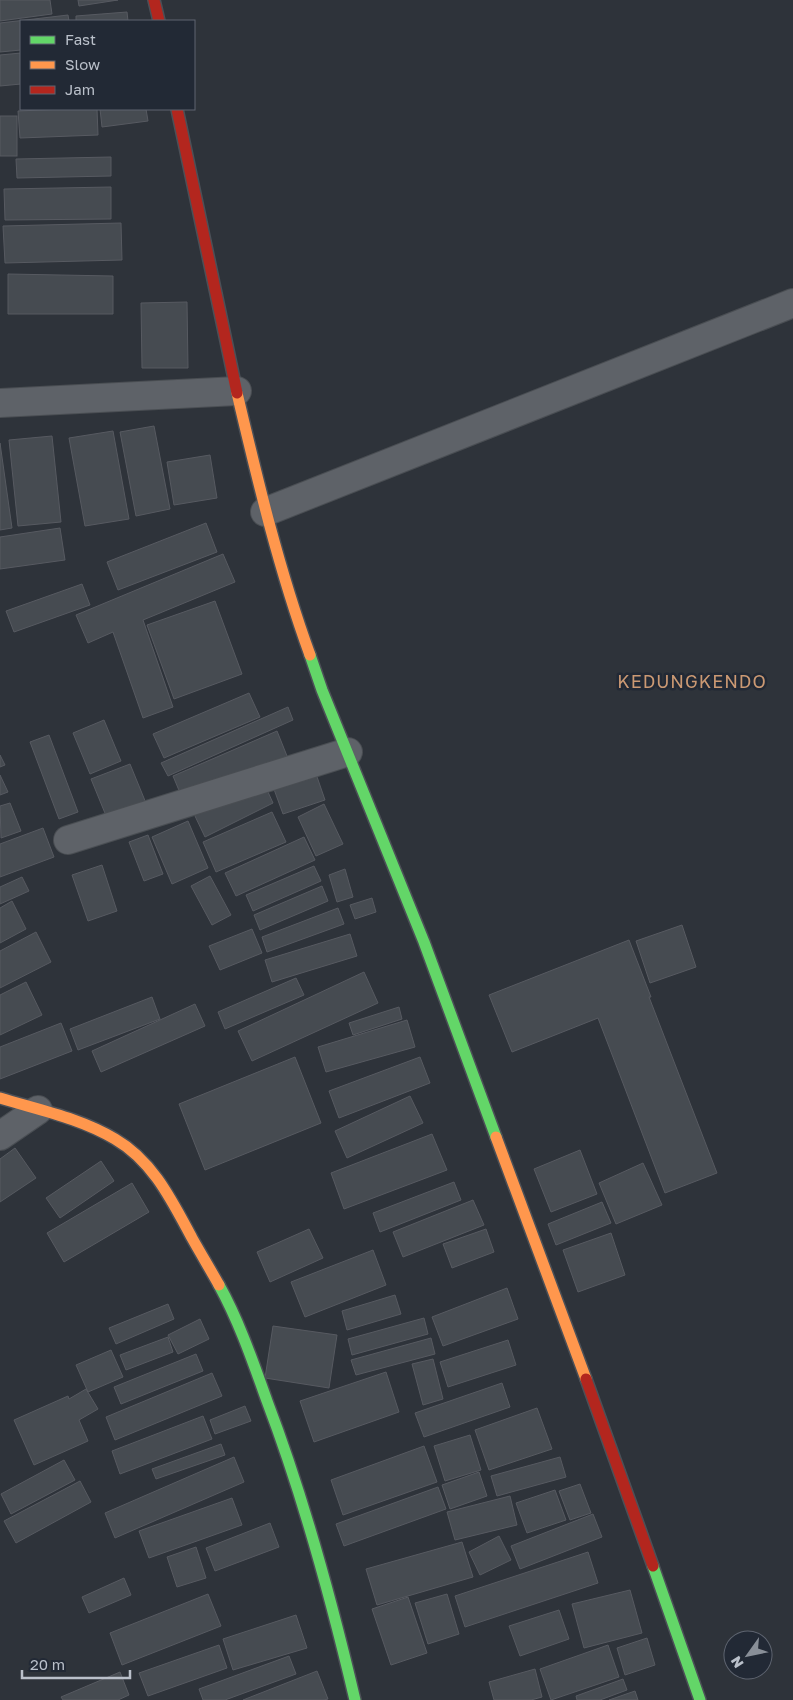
<svg xmlns="http://www.w3.org/2000/svg" width="793" height="1700" font-family="'Golos Text',sans-serif">
  <rect width="100%" height="100%" fill="#2e333a"/>
  <!-- building -->
  <g fill="#464b51" stroke="#575a61">
    <path d="M 0,0 L 50,0 L 52,14 L 0,21 Z"/>
    <path d="M 78,0 L 118,0 L 79,6 Z"/>
    <path d="M 127,12 L 128,21 L 76,21 L 76,16 Z"/>
    <path d="M 68,15 L 69,21 L 21,21 L 21,50 L 0,52 L 0,23 Z"/>
    <path d="M 21,53 L 21,84 L 0,86 L 0,55 Z"/>
    <path d="M 65,109 L 97,109 L 98,135 L 20,138 L 18,111 Z"/>
    <path d="M 100,109 L 146,109 L 148,121 L 102,127 Z"/>
    <rect x="0" y="116" width="17" height="40"/>
    <path d="M 111,157 L 111,176 L 17,178 L 16,159 Z"/>
    <path d="M 111,187 L 111,219 L 5,220 L 4,189 Z"/>
    <path d="M 121,223 L 122,260 L 5,263 L 3,226 Z"/>
    <path d="M 8,274 L 113,276 L 113,314 L 8,314 Z"/>
    <path d="M 187,302 L 188,368 L 142,368 L 141,303 Z"/>
    <path d="M 154,426 L 170,509 L 136,516 L 120,432 Z"/>
    <path d="M 113,431 L 129,519 L 85,526 L 69,438 Z"/>
    <path d="M 52,436 L 61,522 L 18,526 L 9,440 Z"/>
    <path d="M 0,443 L 12,528 L 0,530 Z"/>
    <path d="M 210,455 L 217,498 L 174,505 L 167,462 Z"/>
    <path d="M 206,523 L 217,552 L 118,590 L 107,562 Z"/>
    <path d="M 60,528 L 65,560 L 0,569 L 0,537 Z"/>
    <path d="M 223,554 L 235,582 L 143,620 L 173,707 L 143,718 L 113,632 L 88,643 L 76,615 Z"/>
    <path d="M 82,584 L 90,605 L 14,632 L 6,611 Z"/>
    <path d="M 215,601 L 242,674 L 174,699 L 147,625 Z"/>
    <path d="M 249,693 L 260,717 L 164,758 L 153,734 Z"/>
    <path d="M 288,707 L 293,720 L 168,776 L 161,763 Z"/>
    <path d="M 104,720 L 121,761 L 90,774 L 73,733 Z"/>
    <path d="M 277,731 L 287,756 L 183,800 L 173,776 Z"/>
    <path d="M 49,735 L 78,812 L 59,819 L 30,742 Z"/>
    <path d="M 0,755 L 5,765 L 0,767 Z"/>
    <path d="M 130,764 L 148,808 L 109,823 L 91,779 Z"/>
    <path d="M 314,768 L 325,800 L 283,814 L 271,781 Z"/>
    <path d="M 0,775 L 8,792 L 0,795 Z"/>
    <path d="M 263,781 L 273,803 L 205,837 L 194,814 Z"/>
    <path d="M 10,803 L 21,831 L 1,838 L 0,806 Z"/>
    <path d="M 324,804 L 343,844 L 316,856 L 298,817 Z"/>
    <path d="M 272,812 L 286,842 L 216,872 L 203,842 Z"/>
    <path d="M 188,821 L 208,868 L 172,884 L 152,837 Z"/>
    <path d="M 43,828 L 54,857 L 0,877 L 0,844 Z"/>
    <path d="M 148,835 L 163,874 L 144,881 L 129,842 Z"/>
    <path d="M 304,837 L 315,860 L 236,896 L 225,873 Z"/>
    <path d="M 102,865 L 117,911 L 88,921 L 72,875 Z"/>
    <path d="M 314,866 L 321,881 L 253,911 L 246,895 Z"/>
    <path d="M 345,869 L 353,897 L 337,902 L 329,875 Z"/>
    <path d="M 210,876 L 231,915 L 212,925 L 191,886 Z"/>
    <path d="M 22,877 L 29,891 L 0,904 L 0,887 Z"/>
    <path d="M 322,886 L 328,901 L 260,930 L 254,915 Z"/>
    <path d="M 372,898 L 376,912 L 355,919 L 350,905 Z"/>
    <path d="M 12,901 L 26,929 L 0,943 L 0,908 Z"/>
    <path d="M 338,908 L 344,924 L 267,952 L 262,937 Z"/>
    <path d="M 682,925 L 696,967 L 650,983 L 636,941 Z"/>
    <path d="M 252,929 L 262,953 L 220,970 L 209,946 Z"/>
    <path d="M 36,932 L 51,962 L 0,988 L 0,951 Z"/>
    <path d="M 350,934 L 357,956 L 272,982 L 265,960 Z"/>
    <path d="M 629,940 L 651,997 L 649,997 L 717,1173 L 665,1193 L 598,1018 L 512,1052 L 489,995 Z"/>
    <path d="M 364,972 L 378,1003 L 252,1061 L 238,1031 Z"/>
    <path d="M 296,978 L 304,995 L 225,1029 L 218,1012 Z"/>
    <path d="M 26,982 L 42,1015 L 0,1035 L 0,995 Z"/>
    <path d="M 152,997 L 160,1019 L 78,1050 L 70,1029 Z"/>
    <path d="M 195,1004 L 205,1026 L 101,1072 L 92,1051 Z"/>
    <path d="M 399,1007 L 402,1019 L 353,1035 L 349,1023 Z"/>
    <path d="M 407,1020 L 415,1047 L 326,1072 L 318,1047 Z"/>
    <path d="M 61,1023 L 72,1051 L 0,1079 L 0,1047 Z"/>
    <path d="M 295,1057 L 321,1123 L 205,1170 L 179,1104 Z"/>
    <path d="M 420,1057 L 430,1083 L 339,1118 L 329,1091 Z"/>
    <path d="M 410,1096 L 423,1123 L 347,1158 L 335,1131 Z"/>
    <path d="M 432,1134 L 447,1170 L 344,1209 L 331,1173 Z"/>
    <path d="M 15,1148 L 36,1178 L 0,1202 L 0,1159 Z"/>
    <path d="M 580,1150 L 597,1194 L 551,1212 L 534,1169 Z"/>
    <path d="M 101,1161 L 114,1181 L 60,1218 L 46,1198 Z"/>
    <path d="M 643,1163 L 662,1205 L 616,1224 L 599,1183 Z"/>
    <path d="M 454,1182 L 461,1200 L 380,1232 L 373,1213 Z"/>
    <path d="M 132,1183 L 149,1212 L 64,1262 L 47,1233 Z"/>
    <path d="M 473,1200 L 484,1225 L 403,1257 L 393,1232 Z"/>
    <path d="M 602,1202 L 611,1223 L 556,1245 L 548,1224 Z"/>
    <path d="M 309,1229 L 323,1258 L 270,1282 L 257,1252 Z"/>
    <path d="M 486,1229 L 494,1252 L 452,1268 L 443,1244 Z"/>
    <path d="M 611,1233 L 625,1275 L 578,1292 L 563,1250 Z"/>
    <path d="M 373,1250 L 386,1285 L 305,1317 L 291,1282 Z"/>
    <path d="M 507,1288 L 518,1319 L 443,1346 L 432,1317 Z"/>
    <path d="M 395,1295 L 401,1314 L 347,1330 L 342,1311 Z"/>
    <path d="M 168,1304 L 174,1319 L 116,1344 L 109,1328 Z"/>
    <path d="M 424,1318 L 428,1334 L 352,1355 L 348,1339 Z"/>
    <path d="M 200,1319 L 209,1339 L 178,1354 L 168,1335 Z"/>
    <path d="M 273,1326 L 337,1335 L 329,1388 L 265,1378 Z"/>
    <path d="M 168,1337 L 173,1352 L 126,1370 L 120,1355 Z"/>
    <path d="M 431,1338 L 435,1354 L 356,1375 L 351,1360 Z"/>
    <path d="M 508,1340 L 516,1365 L 448,1387 L 440,1362 Z"/>
    <path d="M 111,1350 L 123,1377 L 88,1392 L 76,1365 Z"/>
    <path d="M 196,1354 L 203,1371 L 121,1404 L 114,1387 Z"/>
    <path d="M 433,1359 L 443,1399 L 423,1405 L 412,1364 Z"/>
    <path d="M 386,1372 L 399,1412 L 314,1442 L 300,1401 Z"/>
    <path d="M 212,1373 L 222,1396 L 115,1440 L 106,1417 Z"/>
    <path d="M 502,1383 L 510,1407 L 424,1437 L 415,1413 Z"/>
    <path d="M 86,1389 L 98,1409 L 79,1420 L 88,1441 L 34,1465 L 14,1420 L 68,1396 L 69,1399 Z"/>
    <path d="M 245,1406 L 251,1421 L 215,1434 L 210,1420 Z"/>
    <path d="M 537,1408 L 552,1449 L 489,1470 L 475,1430 Z"/>
    <path d="M 203,1416 L 212,1439 L 120,1474 L 112,1451 Z"/>
    <path d="M 470,1435 L 481,1470 L 445,1481 L 434,1446 Z"/>
    <path d="M 221,1444 L 225,1455 L 156,1479 L 152,1469 Z"/>
    <path d="M 424,1446 L 437,1482 L 343,1515 L 331,1480 Z"/>
    <path d="M 234,1457 L 244,1482 L 115,1538 L 105,1513 Z"/>
    <path d="M 560,1457 L 566,1477 L 497,1496 L 491,1476 Z"/>
    <path d="M 64,1460 L 75,1480 L 11,1514 L 1,1494 Z"/>
    <path d="M 479,1472 L 487,1496 L 450,1509 L 442,1485 Z"/>
    <path d="M 80,1481 L 91,1502 L 16,1543 L 4,1521 Z"/>
    <path d="M 580,1484 L 591,1513 L 570,1520 L 559,1491 Z"/>
    <path d="M 438,1487 L 446,1509 L 344,1546 L 336,1524 Z"/>
    <path d="M 555,1490 L 566,1520 L 527,1533 L 516,1503 Z"/>
    <path d="M 510,1496 L 517,1525 L 455,1540 L 447,1512 Z"/>
    <path d="M 232,1498 L 242,1525 L 149,1558 L 139,1531 Z"/>
    <path d="M 593,1514 L 602,1537 L 520,1569 L 511,1546 Z"/>
    <path d="M 270,1523 L 279,1547 L 215,1571 L 206,1548 Z"/>
    <path d="M 499,1536 L 511,1560 L 480,1575 L 469,1552 Z"/>
    <path d="M 462,1542 L 473,1577 L 377,1605 L 366,1569 Z"/>
    <path d="M 196,1547 L 206,1578 L 177,1587 L 167,1557 Z"/>
    <path d="M 588,1552 L 598,1583 L 465,1627 L 455,1596 Z"/>
    <path d="M 124,1578 L 131,1595 L 89,1613 L 82,1597 Z"/>
    <path d="M 630,1590 L 642,1633 L 584,1648 L 572,1604 Z"/>
    <path d="M 208,1594 L 221,1626 L 122,1665 L 110,1633 Z"/>
    <path d="M 447,1594 L 459,1634 L 428,1644 L 415,1603 Z"/>
    <path d="M 408,1597 L 427,1653 L 391,1665 L 372,1609 Z"/>
    <path d="M 559,1610 L 569,1639 L 520,1656 L 509,1626 Z"/>
    <path d="M 296,1615 L 307,1648 L 233,1670 L 223,1639 Z"/>
    <path d="M 647,1638 L 655,1665 L 625,1675 L 617,1648 Z"/>
    <path d="M 219,1645 L 227,1668 L 148,1696 L 139,1673 Z"/>
    <path d="M 608,1645 L 619,1677 L 551,1700 L 540,1669 Z"/>
    <path d="M 289,1656 L 296,1674 L 225,1700 L 203,1700 L 199,1689 Z"/>
    <path d="M 535,1669 L 542,1697 L 531,1700 L 494,1700 L 489,1682 Z"/>
    <path d="M 317,1671 L 328,1699 L 324,1700 L 243,1700 Z"/>
    <path d="M 120,1672 L 129,1695 L 118,1700 L 63,1700 L 61,1697 Z"/>
    <path d="M 623,1679 L 627,1690 L 600,1700 L 577,1700 L 576,1696 Z"/>
    <path d="M 635,1691 L 638,1700 L 609,1700 Z"/>
  </g>
  <g fill="none" stroke-linecap="round" stroke-linejoin="round">
    <defs>
      <g id="street">
        <path d="M 0,403 L 237,391"/>
        <path d="M 265,512 L 793,303"/>
        <path d="M 68,840 L 348,752"/>
        <path d="M 0,1136 L 38,1110"/>
      </g>
      <g id="fast">
        <path d="M 310,655 L 322,690 L 424,942 L 496,1137"/>
        <path d="M 219,1285 C 239,1321 253,1362 267,1401 C 304,1498 331,1598 355,1700"/>
        <path d="M 653,1566 L 700,1700"/>
      </g>
      <g id="slow">
        <path d="M 237,393 C 258,482 279,570 310,655"/>
        <path d="M 0,1098 C 39,1110 80,1118 115,1139 C 153,1161 172,1201 192,1238 C 201,1254 210,1269 219,1285"/>
        <path d="M 496,1137 L 586,1379"/>
      </g>
      <g id="jam">
        <path d="M 154,0 L 159,21"/>
        <path d="M 177,109 L 237,393"/>
        <path d="M 586,1379 L 653,1566"/>
      </g>
    </defs>
    <!-- street casing -->
    <use href="#street" stroke="#4a4e53" stroke-width="30"/>
    <!-- fast casing -->
    <use href="#fast" stroke="#4c5057" stroke-width="14"/>
    <!-- slow casing -->
    <use href="#slow" stroke="#4c5057" stroke-width="14"/>
    <!-- jam casing -->
    <use href="#jam" stroke="#4c5057" stroke-width="14"/>
    <!-- street -->
    <use href="#street" stroke="#5e6268" stroke-width="28"/>
    <!-- fast -->
    <use href="#fast" stroke="#63d668" stroke-width="11"/>
    <!-- slow -->
    <use href="#slow" stroke="#ff974d" stroke-width="11"/>
    <!-- jam -->
    <use href="#jam" stroke="#b3261e" stroke-width="11"/>
  </g>
  <g text-anchor="middle" stroke-width="5" stroke-linejoin="round" paint-order="stroke">
    <!-- quarter labels -->
    <g font-size="18" letter-spacing="1" fill="#cb9973" stroke="#222935">
      <text x="692" y="688">KEDUNGKENDO</text>
    </g>
  </g>
  <!-- legend -->
  <rect x="20" y="20" width="175" height="90" fill="#222935" stroke="#5f6571"/>
  <rect x="30" y="36" width="25" height="8" fill="#63d668" stroke="#5f6571"/>
  <text x="65" y="45" font-size="15" fill="#bac0ca">Fast</text>
  <rect x="30" y="61" width="25" height="8" fill="#ff974d" stroke="#5f6571"/>
  <text x="65" y="70" font-size="15" fill="#bac0ca">Slow</text>
  <rect x="30" y="86" width="25" height="8" fill="#b3261e" stroke="#5f6571"/>
  <text x="65" y="95" font-size="15" fill="#bac0ca">Jam</text>
  <!-- north arrow -->
  <g transform="translate(748 1655) rotate(237)"><circle r="24" fill="#222935" stroke="#5f6571"/>
  <path d="M0-4L9 19L0 12L-9 19Z" fill="#898f98"/>
  <text y="-8" font-size="14" font-weight="bold" text-anchor="middle" fill="#bac0ca">N</text>
  </g>
  <!-- scale -->
  <path d="M22 1670v8h108v-8" fill="none" stroke="#bac0ca" stroke-width="2.5"/>
  <text x="30" y="1670" font-size="15" fill="#bac0ca" stroke="#222935" stroke-width="4" paint-order="stroke">20 m</text>
</svg>
